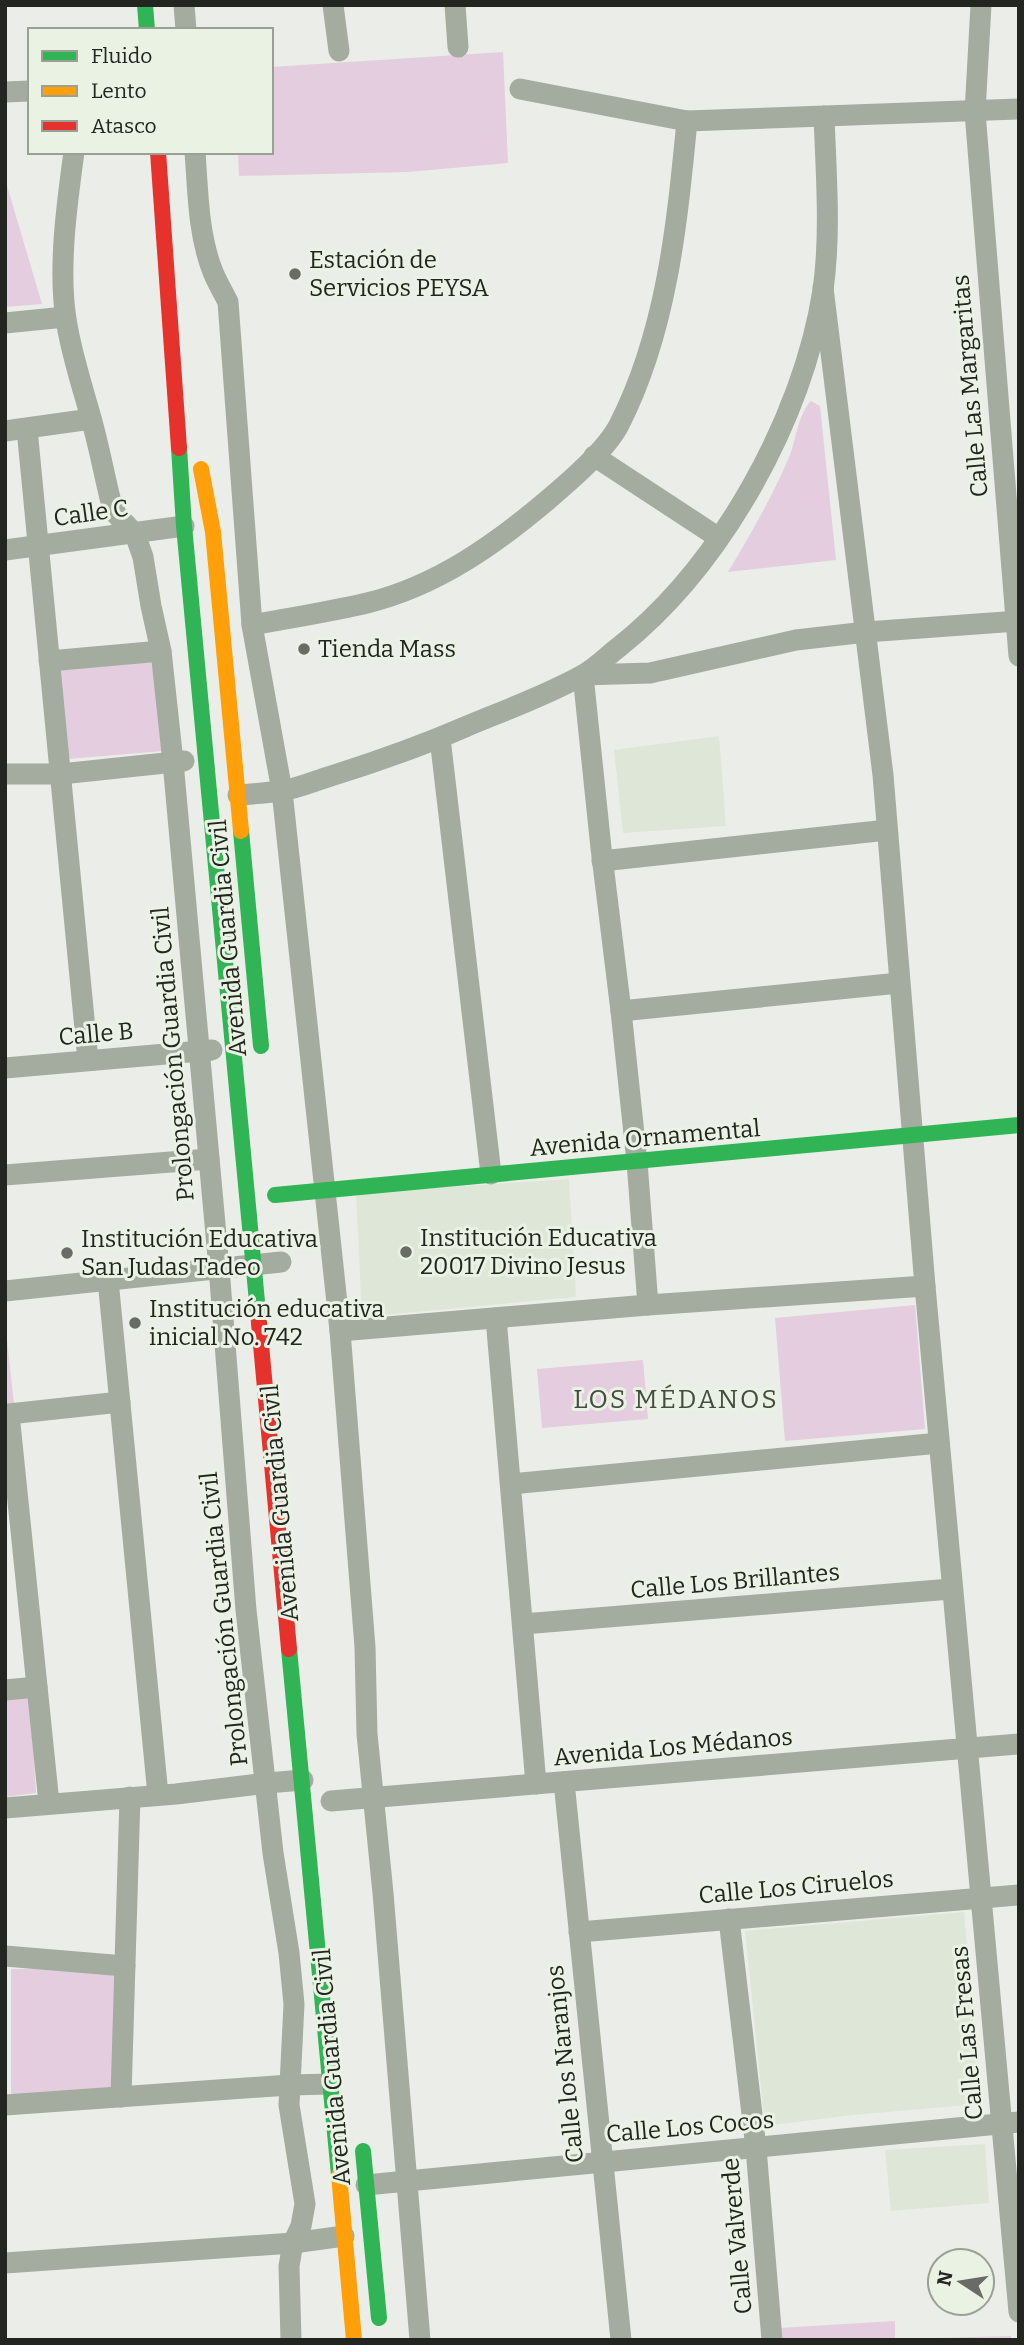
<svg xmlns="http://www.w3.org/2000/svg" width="1024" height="2345" font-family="Bitter,serif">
  <rect width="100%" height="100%" fill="#ebeee8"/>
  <!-- built -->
  <g fill="#dee6d8">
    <path d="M 719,736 L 726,826 L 623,833 L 614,750 Z"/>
    <path d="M 569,1179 L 576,1297 L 362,1317 L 356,1193 Z"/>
    <path d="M 964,1912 L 980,2104 L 853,2115 L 765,2126 L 745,1931 Z"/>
    <path d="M 985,2144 L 989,2203 L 891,2211 L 885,2150 Z"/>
  </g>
  <!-- green -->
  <g fill="#e4cdde">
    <path d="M 503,52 L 508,163 L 408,172 L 239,176 L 238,152 L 271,152 L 271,67 Z"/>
    <path d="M 5,179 L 42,304 L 5,307 Z"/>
    <path d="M 811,401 L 820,406 L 836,560 L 728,572 C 750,536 770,500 787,462 C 796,444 797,415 811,401 Z"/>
    <path d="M 152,661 L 163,751 L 68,759 L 59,668 Z"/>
    <path d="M 915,1305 L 925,1429 L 785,1441 L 775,1318 Z"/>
    <path d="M 5,1321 L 14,1404 L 5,1406 Z"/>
    <path d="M 643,1360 L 648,1419 L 542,1428 L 537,1369 Z"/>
    <path d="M 30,1694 L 36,1793 L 5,1797 L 5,1696 Z"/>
    <path d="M 11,1969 L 115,1969 L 113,2092 L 11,2096 Z"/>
    <path d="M 895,2321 L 895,2339 L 1011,2336 L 1011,2340 L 780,2340 L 779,2328 Z"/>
  </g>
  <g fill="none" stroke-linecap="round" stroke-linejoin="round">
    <!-- street -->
    <g stroke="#a4ac9f" stroke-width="21">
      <path d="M 184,5 L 186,30"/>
      <path d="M 333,5 L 339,51"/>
      <path d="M 455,5 L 458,47"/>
      <path d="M 981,5 L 975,112 L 1019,656"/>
      <path d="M 520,89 L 687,121 L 1019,109"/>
      <path d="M 5,92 L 30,91"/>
      <path d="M 74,152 C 67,203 58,268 66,319 C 71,353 82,385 91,418 C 99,446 104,474 111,502 L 116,514 L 135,534 L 143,557 L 151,606 L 161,651 L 173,762 L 219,1268 L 246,1610 L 273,1853 L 289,1953 L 294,2004 L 289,2105 L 305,2204 L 301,2226 L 293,2243 L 289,2266 L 291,2340"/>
      <path d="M 195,152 C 198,191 198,235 213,272 C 217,282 223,292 228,302 L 252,625 L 282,791 L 340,1331 L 365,1647 L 367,1734 L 383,1893 L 420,2340"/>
      <path d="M 823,288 L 883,775 L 925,1286 L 1019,2312"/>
      <path d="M 5,323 L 65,317"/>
      <path d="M 27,429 L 88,1060"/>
      <path d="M 5,431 L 91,419"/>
      <path d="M 594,456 L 719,538"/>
      <path d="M 5,550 L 184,526"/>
      <path d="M 252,625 C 290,618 329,612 367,603 C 437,586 496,544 550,498 C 571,480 606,450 619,425 C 667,331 677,224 687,121"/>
      <path d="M 49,661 L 161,651"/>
      <path d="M 440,738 L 491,1174"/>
      <path d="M 5,774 L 61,774 L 184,761"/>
      <path d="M 238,795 C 252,794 266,793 280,791 C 297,789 314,781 331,776 C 376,762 421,746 465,727 C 503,711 545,696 581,676 C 595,669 607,656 619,647 C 721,566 803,419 823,290 C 831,234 826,173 824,116"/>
      <path d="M 602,861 L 887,830"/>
      <path d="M 621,1011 L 899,983"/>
      <path d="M 5,1068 L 212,1050"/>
      <path d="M 5,1175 L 209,1159"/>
      <path d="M 108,1280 L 158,1795"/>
      <path d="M 5,1291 L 281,1262"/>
      <path d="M 648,1305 L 637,1162 L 621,1011 L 601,848 L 583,675 L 650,673 L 796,640 L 866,632 L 1019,621"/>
      <path d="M 496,1318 L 536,1784"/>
      <path d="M 340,1331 L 648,1305 L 925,1286"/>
      <path d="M 511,1484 L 939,1443"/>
      <path d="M 523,1624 L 951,1589"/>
      <path d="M 5,1690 L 37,1687"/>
      <path d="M 564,1782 L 621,2340"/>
      <path d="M 331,1801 L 1019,1744"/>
      <path d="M 49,1803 L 9,1414 L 120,1402"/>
      <path d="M 5,1808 L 176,1794 L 267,1783 L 303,1780"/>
      <path d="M 729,1919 L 756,2148 L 772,2340"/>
      <path d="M 579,1932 L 1019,1895"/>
      <path d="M 5,1956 L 125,1966"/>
      <path d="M 121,2097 L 130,1797"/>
      <path d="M 5,2105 L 289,2085 L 331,2084"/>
      <path d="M 366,2185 L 1019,2122"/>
      <path d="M 5,2263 L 293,2243 L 344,2236"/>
    </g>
    <!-- fast -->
    <g stroke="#30b455" stroke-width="16">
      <path d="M 145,5 L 147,30"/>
      <path d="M 179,448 L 184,526 L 259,1323"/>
      <path d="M 241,831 L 261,1046"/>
      <path d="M 275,1195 L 1019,1125"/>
      <path d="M 289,1649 L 339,2175"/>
      <path d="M 363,2151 L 379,2318"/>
    </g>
    <!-- slow -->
    <g stroke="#ff9f0a" stroke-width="16">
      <path d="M 201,469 L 213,532 L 241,831"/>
      <path d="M 339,2175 L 354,2340"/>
    </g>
    <!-- jam -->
    <g stroke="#e5322d" stroke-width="16">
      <path d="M 158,152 L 179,448"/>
      <path d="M 259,1323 L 289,1649"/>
    </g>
  </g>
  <!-- markers -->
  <g fill="#686b66" stroke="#eaf2e4" stroke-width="2.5">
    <circle cx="295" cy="274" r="7"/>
    <circle cx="304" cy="649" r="7"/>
    <circle cx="406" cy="1252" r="7"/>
    <circle cx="67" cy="1253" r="7"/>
    <circle cx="135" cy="1323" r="7"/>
  </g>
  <g text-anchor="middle" stroke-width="6" stroke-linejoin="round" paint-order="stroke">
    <!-- poi labels -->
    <g font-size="24" fill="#222520" stroke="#eaf2e4" text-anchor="start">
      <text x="309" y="268">Estación de<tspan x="309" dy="28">Servicios PEYSA</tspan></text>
      <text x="318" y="657">Tienda Mass</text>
      <text x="420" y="1246">Institución Educativa<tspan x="420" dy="28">20017 Divino Jesus</tspan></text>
      <text x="81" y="1247">Institución Educativa<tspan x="81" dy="28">San Judas Tadeo</tspan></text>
      <text x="149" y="1317">Institución educativa<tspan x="149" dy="28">inicial No. 742</tspan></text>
    </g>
    <!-- street labels -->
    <g font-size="24" fill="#222520" stroke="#eaf2e4">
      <text transform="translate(970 386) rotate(-95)" y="8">Calle Las Margaritas</text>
      <text transform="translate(91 513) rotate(-8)" y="8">Calle C</text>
      <text transform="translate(228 938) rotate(-95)" y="8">Avenida Guardia Civil</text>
      <text transform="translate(96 1034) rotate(-5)" y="8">Calle B</text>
      <text transform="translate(173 1054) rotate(-95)" y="8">Prolongación Guardia Civil</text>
      <text transform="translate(645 1138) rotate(-5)" y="8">Avenida Ornamental</text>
      <text transform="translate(280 1503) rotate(-95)" y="8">Avenida Guardia Civil</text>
      <text transform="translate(735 1581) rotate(-5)" y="8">Calle Los Brillantes</text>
      <text transform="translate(224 1619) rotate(-96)" y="8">Prolongación Guardia Civil</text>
      <text transform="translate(673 1747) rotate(-5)" y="8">Avenida Los Médanos</text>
      <text transform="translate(796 1887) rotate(-5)" y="8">Calle Los Ciruelos</text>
      <text transform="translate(967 2033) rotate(-95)" y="8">Calle Las Fresas</text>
      <text transform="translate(565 2064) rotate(-96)" y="8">Calle los Naranjos</text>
      <text transform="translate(332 2067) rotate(-95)" y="8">Avenida Guardia Civil</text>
      <text transform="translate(690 2127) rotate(-5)" y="8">Calle Los Cocos</text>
      <text transform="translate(737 2236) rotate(-95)" y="8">Calle Valverde</text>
    </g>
    <!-- neighbourhood labels -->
    <g font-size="26" letter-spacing="2" fill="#464c42" stroke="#eaf2e4">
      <text x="676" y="1408">LOS MÉDANOS</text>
    </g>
  </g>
  <!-- border -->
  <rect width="1024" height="2345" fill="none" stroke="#222520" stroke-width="14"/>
  <!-- legend -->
  <rect x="28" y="28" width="245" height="126" fill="#eaf2e4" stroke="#9aa096" stroke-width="2"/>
  <rect x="42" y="51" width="35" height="10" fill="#30b455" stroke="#9aa096" stroke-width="2"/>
  <text x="91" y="63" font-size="21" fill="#222520">Fluido</text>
  <rect x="42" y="86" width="35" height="10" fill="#ff9f0a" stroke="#9aa096" stroke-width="2"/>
  <text x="91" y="98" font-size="21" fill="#222520">Lento</text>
  <rect x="42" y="121" width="35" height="10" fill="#e5322d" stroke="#9aa096" stroke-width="2"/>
  <text x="91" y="133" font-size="21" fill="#222520">Atasco</text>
  <!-- north arrow -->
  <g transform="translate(961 2282) rotate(282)"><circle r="33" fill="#eaf2e4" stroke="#9aa096" stroke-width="2"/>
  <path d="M0-5L12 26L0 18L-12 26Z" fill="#686b66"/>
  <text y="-10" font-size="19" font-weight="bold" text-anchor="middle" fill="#222520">N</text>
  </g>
</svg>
